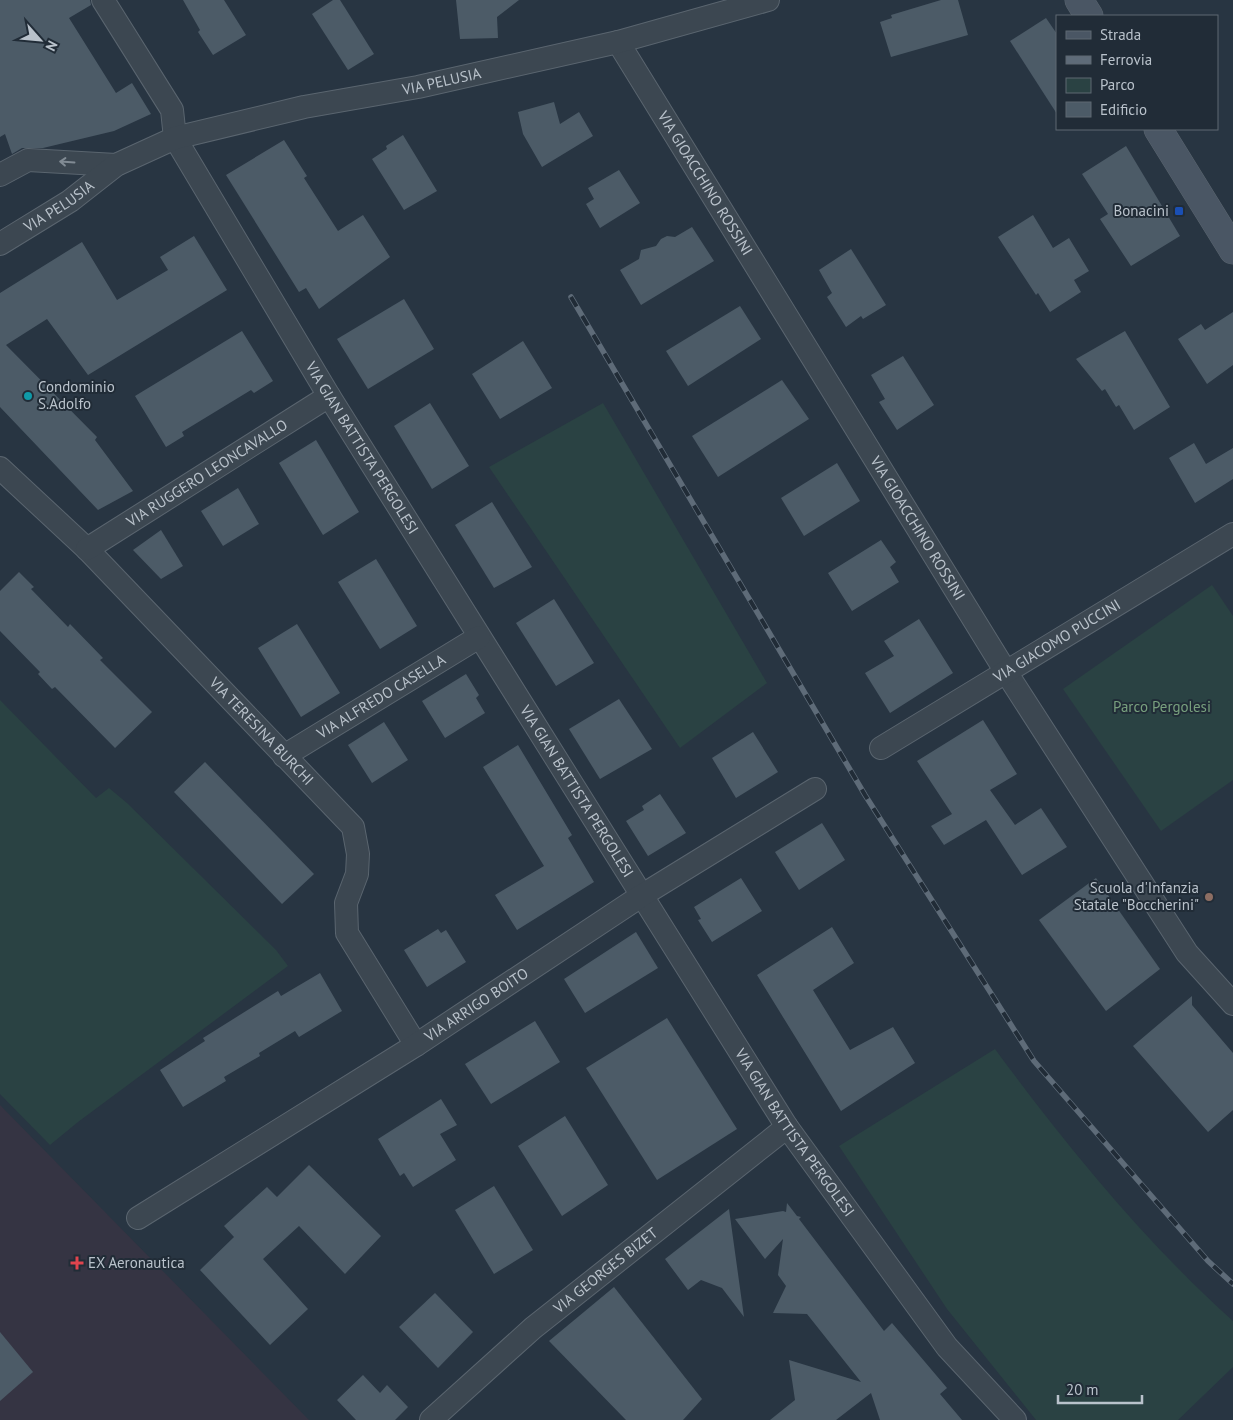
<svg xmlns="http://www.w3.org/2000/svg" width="1233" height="1420" font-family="'PT Sans',sans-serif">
  <rect width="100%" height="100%" fill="#283542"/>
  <!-- medical -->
  <path fill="#353443" d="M 0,1105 L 309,1420 L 0,1420 Z"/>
  <!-- green -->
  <g fill="#2a4243">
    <path d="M 603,403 L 767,683 L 680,748 L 489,467 Z"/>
    <path d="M 1212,585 L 1233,616 L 1233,780 L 1161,831 L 1063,689 Z"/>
    <path d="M 0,700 L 96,798 L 109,788 L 127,803 L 276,950 L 288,966 L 78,1122 L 50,1145 L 0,1094 Z"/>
    <path d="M 995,1049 C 1065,1144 1145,1242 1233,1321 L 1233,1367 L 1178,1420 L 1036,1420 L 947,1309 L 839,1146 Z"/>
  </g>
  <!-- building -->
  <g fill="#4c5b67">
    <path d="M 0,0 L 90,0 L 91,5 L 69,18 L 116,93 L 132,83 L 151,114 L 114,131 L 43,148 L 22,148 L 12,154 L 5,134 L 0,137 Z"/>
    <path d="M 183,0 L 224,0 L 246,35 L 213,55 L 198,32 L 200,30 Z"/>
    <path d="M 333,0 L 340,0 L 374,54 L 348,70 L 312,14 Z"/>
    <path d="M 456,0 L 519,0 L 497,17 L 498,38 L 460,39 Z"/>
    <path d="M 941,0 L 958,0 L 968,35 L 891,57 L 880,22 L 892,18 L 891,15 Z"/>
    <path d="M 1046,18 L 1057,34 L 1057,114 L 1010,41 Z"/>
    <path d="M 554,102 L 560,124 L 579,112 L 593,136 L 542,167 L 523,134 L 518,112 Z"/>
    <path d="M 403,135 L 437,191 L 404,210 L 372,159 L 387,149 L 386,146 Z"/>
    <path d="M 284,140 L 307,176 L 304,178 L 338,231 L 363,215 L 390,257 L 319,309 L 306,288 L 299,292 L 226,175 Z"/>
    <path d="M 1126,146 L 1180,236 L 1131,266 L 1100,219 L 1108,214 L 1082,174 Z"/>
    <path d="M 619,170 L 640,203 L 600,228 L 586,204 L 594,199 L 588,188 Z"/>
    <path d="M 1033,215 L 1053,248 L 1069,238 L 1089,271 L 1074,280 L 1081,292 L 1050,312 L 1038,293 L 1036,295 L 998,237 Z"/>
    <path d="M 692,227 L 714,261 L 641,305 L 620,270 L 639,259 L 641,250 L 656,246 L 661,239 L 667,236 L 675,237 Z"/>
    <path d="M 194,236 L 227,290 L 88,375 L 47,319 L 6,345 L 97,437 L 95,440 L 133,491 L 98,510 L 0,407 L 0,293 L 82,242 L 117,300 L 168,270 L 160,257 Z"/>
    <path d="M 851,249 L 886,305 L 863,319 L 861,316 L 846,327 L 827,297 L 832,293 L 819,270 Z"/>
    <path d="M 404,299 L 434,349 L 368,389 L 337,339 Z"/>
    <path d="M 740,306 L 761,339 L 688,386 L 666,351 Z"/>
    <path d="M 1233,312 L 1233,365 L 1207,384 L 1178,339 L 1201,324 L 1205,330 Z"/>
    <path d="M 242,331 L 273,381 L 254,393 L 251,390 L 182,432 L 184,436 L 166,447 L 135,396 Z"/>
    <path d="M 1125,331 L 1170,407 L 1134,430 L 1119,405 L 1116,407 L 1105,389 L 1102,391 L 1076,359 Z"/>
    <path d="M 523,341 L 552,388 L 500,419 L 472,374 Z"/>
    <path d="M 903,356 L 934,405 L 897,430 L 879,402 L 885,399 L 871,375 Z"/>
    <path d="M 782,380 L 809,419 L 718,477 L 692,436 Z"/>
    <path d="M 430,403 L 469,466 L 432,489 L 394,426 Z"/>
    <path d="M 316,440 L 359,512 L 323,535 L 279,463 Z"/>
    <path d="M 1194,443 L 1206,464 L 1233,448 L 1233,479 L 1195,503 L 1169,458 Z"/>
    <path d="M 837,463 L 860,501 L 804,536 L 781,498 Z"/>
    <path d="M 238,488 L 259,524 L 223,546 L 201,511 Z"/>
    <path d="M 492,502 L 532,567 L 494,588 L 455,525 Z"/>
    <path d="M 161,530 L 183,566 L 161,579 L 133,550 Z"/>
    <path d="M 881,540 L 896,562 L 890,567 L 899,582 L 852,611 L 828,573 Z"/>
    <path d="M 376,559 L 417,626 L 380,649 L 338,582 Z"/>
    <path d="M 19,572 L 34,587 L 31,589 L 68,627 L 70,624 L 103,658 L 100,660 L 152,712 L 115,748 L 55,687 L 52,689 L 38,674 L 40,672 L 0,631 L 0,591 Z"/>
    <path d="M 554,599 L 594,663 L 556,686 L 516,623 Z"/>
    <path d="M 919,619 L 953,673 L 890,713 L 865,673 L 894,656 L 884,641 Z"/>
    <path d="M 297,624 L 340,693 L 301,717 L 258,648 Z"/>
    <path d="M 466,674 L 479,695 L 476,698 L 485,713 L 445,738 L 422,701 Z"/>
    <path d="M 619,699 L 652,749 L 600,779 L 569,729 Z"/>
    <path d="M 983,720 L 1017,774 L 990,790 L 1015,825 L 1041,808 L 1067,847 L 1022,875 L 986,820 L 944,845 L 931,826 L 952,814 L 917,761 Z"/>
    <path d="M 384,722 L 408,760 L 372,783 L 348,745 Z"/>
    <path d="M 753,732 L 778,772 L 736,798 L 712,758 Z"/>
    <path d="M 518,745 L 572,835 L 568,838 L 594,882 L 517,930 L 495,895 L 544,866 L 483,767 Z"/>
    <path d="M 205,762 L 314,874 L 282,904 L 174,792 Z"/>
    <path d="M 660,794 L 686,833 L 648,856 L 626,821 L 644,810 L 642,806 Z"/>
    <path d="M 822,823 L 845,860 L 799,890 L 775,852 Z"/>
    <path d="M 741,878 L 762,911 L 712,942 L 698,920 L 701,919 L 694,907 Z"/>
    <path d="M 1096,878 L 1160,969 L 1106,1011 L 1039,920 Z"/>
    <path d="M 832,927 L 854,963 L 813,990 L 850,1050 L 893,1027 L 915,1063 L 841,1111 L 757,975 Z"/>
    <path d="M 438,929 L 441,933 L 446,930 L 466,962 L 427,987 L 404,950 Z"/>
    <path d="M 636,932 L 658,968 L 585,1013 L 564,979 Z"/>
    <path d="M 320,973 L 342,1011 L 299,1037 L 295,1031 L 259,1053 L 260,1056 L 224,1077 L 226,1081 L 183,1107 L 160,1070 L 205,1041 L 203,1038 L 278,991 L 281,996 Z"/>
    <path d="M 1192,996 L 1192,1005 L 1233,1053 L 1233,1110 L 1208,1132 L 1133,1046 Z"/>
    <path d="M 667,1018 L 737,1129 L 657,1180 L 586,1068 Z"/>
    <path d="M 535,1021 L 560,1062 L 491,1104 L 465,1064 Z"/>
    <path d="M 441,1099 L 457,1125 L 440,1134 L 456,1160 L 413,1187 L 404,1173 L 400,1176 L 378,1139 Z"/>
    <path d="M 565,1116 L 608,1185 L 562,1216 L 518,1146 Z"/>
    <path d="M 309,1165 L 381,1236 L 345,1274 L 299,1226 L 263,1259 L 308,1309 L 270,1345 L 200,1270 L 234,1237 L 224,1226 L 267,1187 L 277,1197 Z"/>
    <path d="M 494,1186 L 533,1250 L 494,1274 L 455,1210 Z"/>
    <path d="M 787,1203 L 797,1216 L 801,1217 L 799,1219 L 884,1331 L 892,1323 L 947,1388 L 940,1394 L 962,1420 L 880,1420 L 871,1393 L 836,1420 L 770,1420 L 795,1400 L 789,1360 L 861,1382 L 807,1314 L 773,1313 L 786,1286 L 778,1275 L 783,1239 L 765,1259 L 735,1219 L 783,1211 L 786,1212 Z"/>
    <path d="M 729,1209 L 744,1317 L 722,1288 L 701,1280 L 688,1290 L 665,1259 Z"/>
    <path d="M 614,1287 L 702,1399 L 683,1420 L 626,1420 L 549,1341 Z"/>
    <path d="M 435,1293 L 473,1332 L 438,1368 L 399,1327 Z"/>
    <path d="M 0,1332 L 33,1372 L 0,1401 Z"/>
    <path d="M 363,1375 L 380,1393 L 387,1385 L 408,1407 L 395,1420 L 356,1420 L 337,1400 Z"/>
  </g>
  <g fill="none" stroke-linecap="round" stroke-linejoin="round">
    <defs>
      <g id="minor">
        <path id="s1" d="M 103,0 L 172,110 L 175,138 L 329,396 L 787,1127 L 947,1347 L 1015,1420"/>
        <path id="s2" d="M 618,42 L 1006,672 L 1187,953 L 1233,1004"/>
        <path d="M 0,175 L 28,160 L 116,165"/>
        <path id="s3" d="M 0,244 L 70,201 L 116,165 L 175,138 L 304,107 L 418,87 L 618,42 L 768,0"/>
        <path id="s4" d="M 0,468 L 87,549 L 353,827 L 358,854 L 357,874 L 346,903 L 347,933 L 416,1045"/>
        <path id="s5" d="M 87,549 L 329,396"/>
        <path id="s6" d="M 881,748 L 1233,534"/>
        <path id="s7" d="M 284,756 L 479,637"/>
        <path id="s8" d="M 138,1218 L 416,1045 L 641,896 L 815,789"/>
        <path id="s9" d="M 431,1420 L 533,1328 L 787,1127"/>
      </g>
      <g id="secondary">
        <path d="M 1079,0 L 1089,16"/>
        <path d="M 1158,129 L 1233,250"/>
      </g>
    </defs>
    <!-- minor casing -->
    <use href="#minor" stroke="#5a656f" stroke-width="24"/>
    <!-- secondary casing -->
    <use href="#secondary" stroke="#5a656f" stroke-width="29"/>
    <!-- minor -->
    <use href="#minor" stroke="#3c4751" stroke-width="22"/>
    <!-- secondary -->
    <use href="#secondary" stroke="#4a5664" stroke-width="28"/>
    <defs>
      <path id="rail" d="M 571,297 L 865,795 L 1034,1061 L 1208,1261 L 1233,1284"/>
    </defs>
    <!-- rail casing -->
    <use href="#rail" stroke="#5e6b78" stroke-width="5.5"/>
    <!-- rail -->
    <use href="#rail" stroke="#212c37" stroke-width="4" stroke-dasharray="11" stroke-linecap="butt"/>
  </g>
  <!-- one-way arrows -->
  <defs><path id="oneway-shaft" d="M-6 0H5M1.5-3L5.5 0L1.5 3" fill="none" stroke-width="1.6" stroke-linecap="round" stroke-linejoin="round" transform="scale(1.25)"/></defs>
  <use stroke="#818b94" href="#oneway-shaft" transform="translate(67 162) rotate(-176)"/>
  <!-- markers -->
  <rect fill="#1a4fb4" stroke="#212c37" stroke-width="2" x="1174" y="206" width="10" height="10" rx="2.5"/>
  <circle fill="#0f9aa8" stroke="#212c37" stroke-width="2" cx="28" cy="396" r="5"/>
  <circle fill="#8d6e63" stroke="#212c37" stroke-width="2" cx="1209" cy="897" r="5"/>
  <path fill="#e0444e" stroke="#212c37" stroke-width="2" d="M74.5 1255.5h5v5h5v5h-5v5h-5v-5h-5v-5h5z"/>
  <g text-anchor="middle" stroke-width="4" stroke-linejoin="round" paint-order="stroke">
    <!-- street labels -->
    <g font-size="15" fill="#b9c2cb" stroke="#212c37">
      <text dy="5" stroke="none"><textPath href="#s3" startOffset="478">VIA PELUSIA</textPath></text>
      <text dy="5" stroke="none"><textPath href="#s2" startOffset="166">VIA GIOACCHINO ROSSINI</textPath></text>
      <text dy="5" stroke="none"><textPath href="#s3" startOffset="70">VIA PELUSIA</textPath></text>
      <text dy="5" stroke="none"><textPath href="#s1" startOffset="520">VIA GIAN BATTISTA PERGOLESI</textPath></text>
      <text dy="5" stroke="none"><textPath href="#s5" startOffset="142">VIA RUGGERO LEONCAVALLO</textPath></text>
      <text dy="5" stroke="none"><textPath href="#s2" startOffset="571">VIA GIOACCHINO ROSSINI</textPath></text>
      <text dy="5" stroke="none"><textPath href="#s6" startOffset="206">VIA GIACOMO PUCCINI</textPath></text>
      <text dy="5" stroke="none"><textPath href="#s7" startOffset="114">VIA ALFREDO CASELLA</textPath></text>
      <text dy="5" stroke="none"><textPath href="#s4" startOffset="371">VIA TERESINA BURCHI</textPath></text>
      <text dy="5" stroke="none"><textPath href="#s1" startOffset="925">VIA GIAN BATTISTA PERGOLESI</textPath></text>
      <text dy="5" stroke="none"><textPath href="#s8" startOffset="400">VIA ARRIGO BOITO</textPath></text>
      <text dy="5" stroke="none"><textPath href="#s1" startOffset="1330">VIA GIAN BATTISTA PERGOLESI</textPath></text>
      <text dy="5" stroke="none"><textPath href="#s9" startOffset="230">VIA GEORGES BIZET</textPath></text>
    </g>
    <!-- poi labels -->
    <g font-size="15" fill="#b9c2cb" stroke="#212c37" text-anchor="end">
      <text x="1169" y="216">Bonacini</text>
      <text x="38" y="392" text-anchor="start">Condominio<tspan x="38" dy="17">S.Adolfo</tspan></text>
      <text x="1199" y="893">Scuola d'Infanzia<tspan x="1199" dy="17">Statale "Boccherini"</tspan></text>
      <text x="88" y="1268" text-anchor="start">EX Aeronautica</text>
    </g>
    <!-- park labels -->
    <g font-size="15" fill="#78a07e" stroke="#212c37">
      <text x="1162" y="712">Parco Pergolesi</text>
    </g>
  </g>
  <!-- legend -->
  <rect x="1056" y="15" width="162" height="115" fill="#212c37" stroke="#5e6872"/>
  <rect x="1066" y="31" width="25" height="8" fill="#4a5664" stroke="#5e6872"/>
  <text x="1100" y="40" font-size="15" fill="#b9c2cb">Strada</text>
  <rect x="1066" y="56" width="25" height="8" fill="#5e6b78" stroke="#5e6872"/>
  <text x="1100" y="65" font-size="15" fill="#b9c2cb">Ferrovia</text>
  <rect x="1066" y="78" width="25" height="15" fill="#2a4243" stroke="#5e6872"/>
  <text x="1100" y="90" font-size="15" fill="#b9c2cb">Parco</text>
  <rect x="1066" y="102" width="25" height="15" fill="#4c5b67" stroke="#5e6872"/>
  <text x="1100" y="115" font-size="15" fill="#b9c2cb">Edificio</text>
  <!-- north arrow -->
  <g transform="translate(40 40) rotate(117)" stroke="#212c37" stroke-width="4" paint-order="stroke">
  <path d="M0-4L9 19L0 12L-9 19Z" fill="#b9c2cb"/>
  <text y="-8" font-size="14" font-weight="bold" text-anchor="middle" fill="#b9c2cb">N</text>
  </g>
  <!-- scale -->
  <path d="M1058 1395v8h84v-8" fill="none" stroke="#b9c2cb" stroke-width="2.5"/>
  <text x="1066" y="1395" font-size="15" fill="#b9c2cb" stroke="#212c37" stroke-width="4" paint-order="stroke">20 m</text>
</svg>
